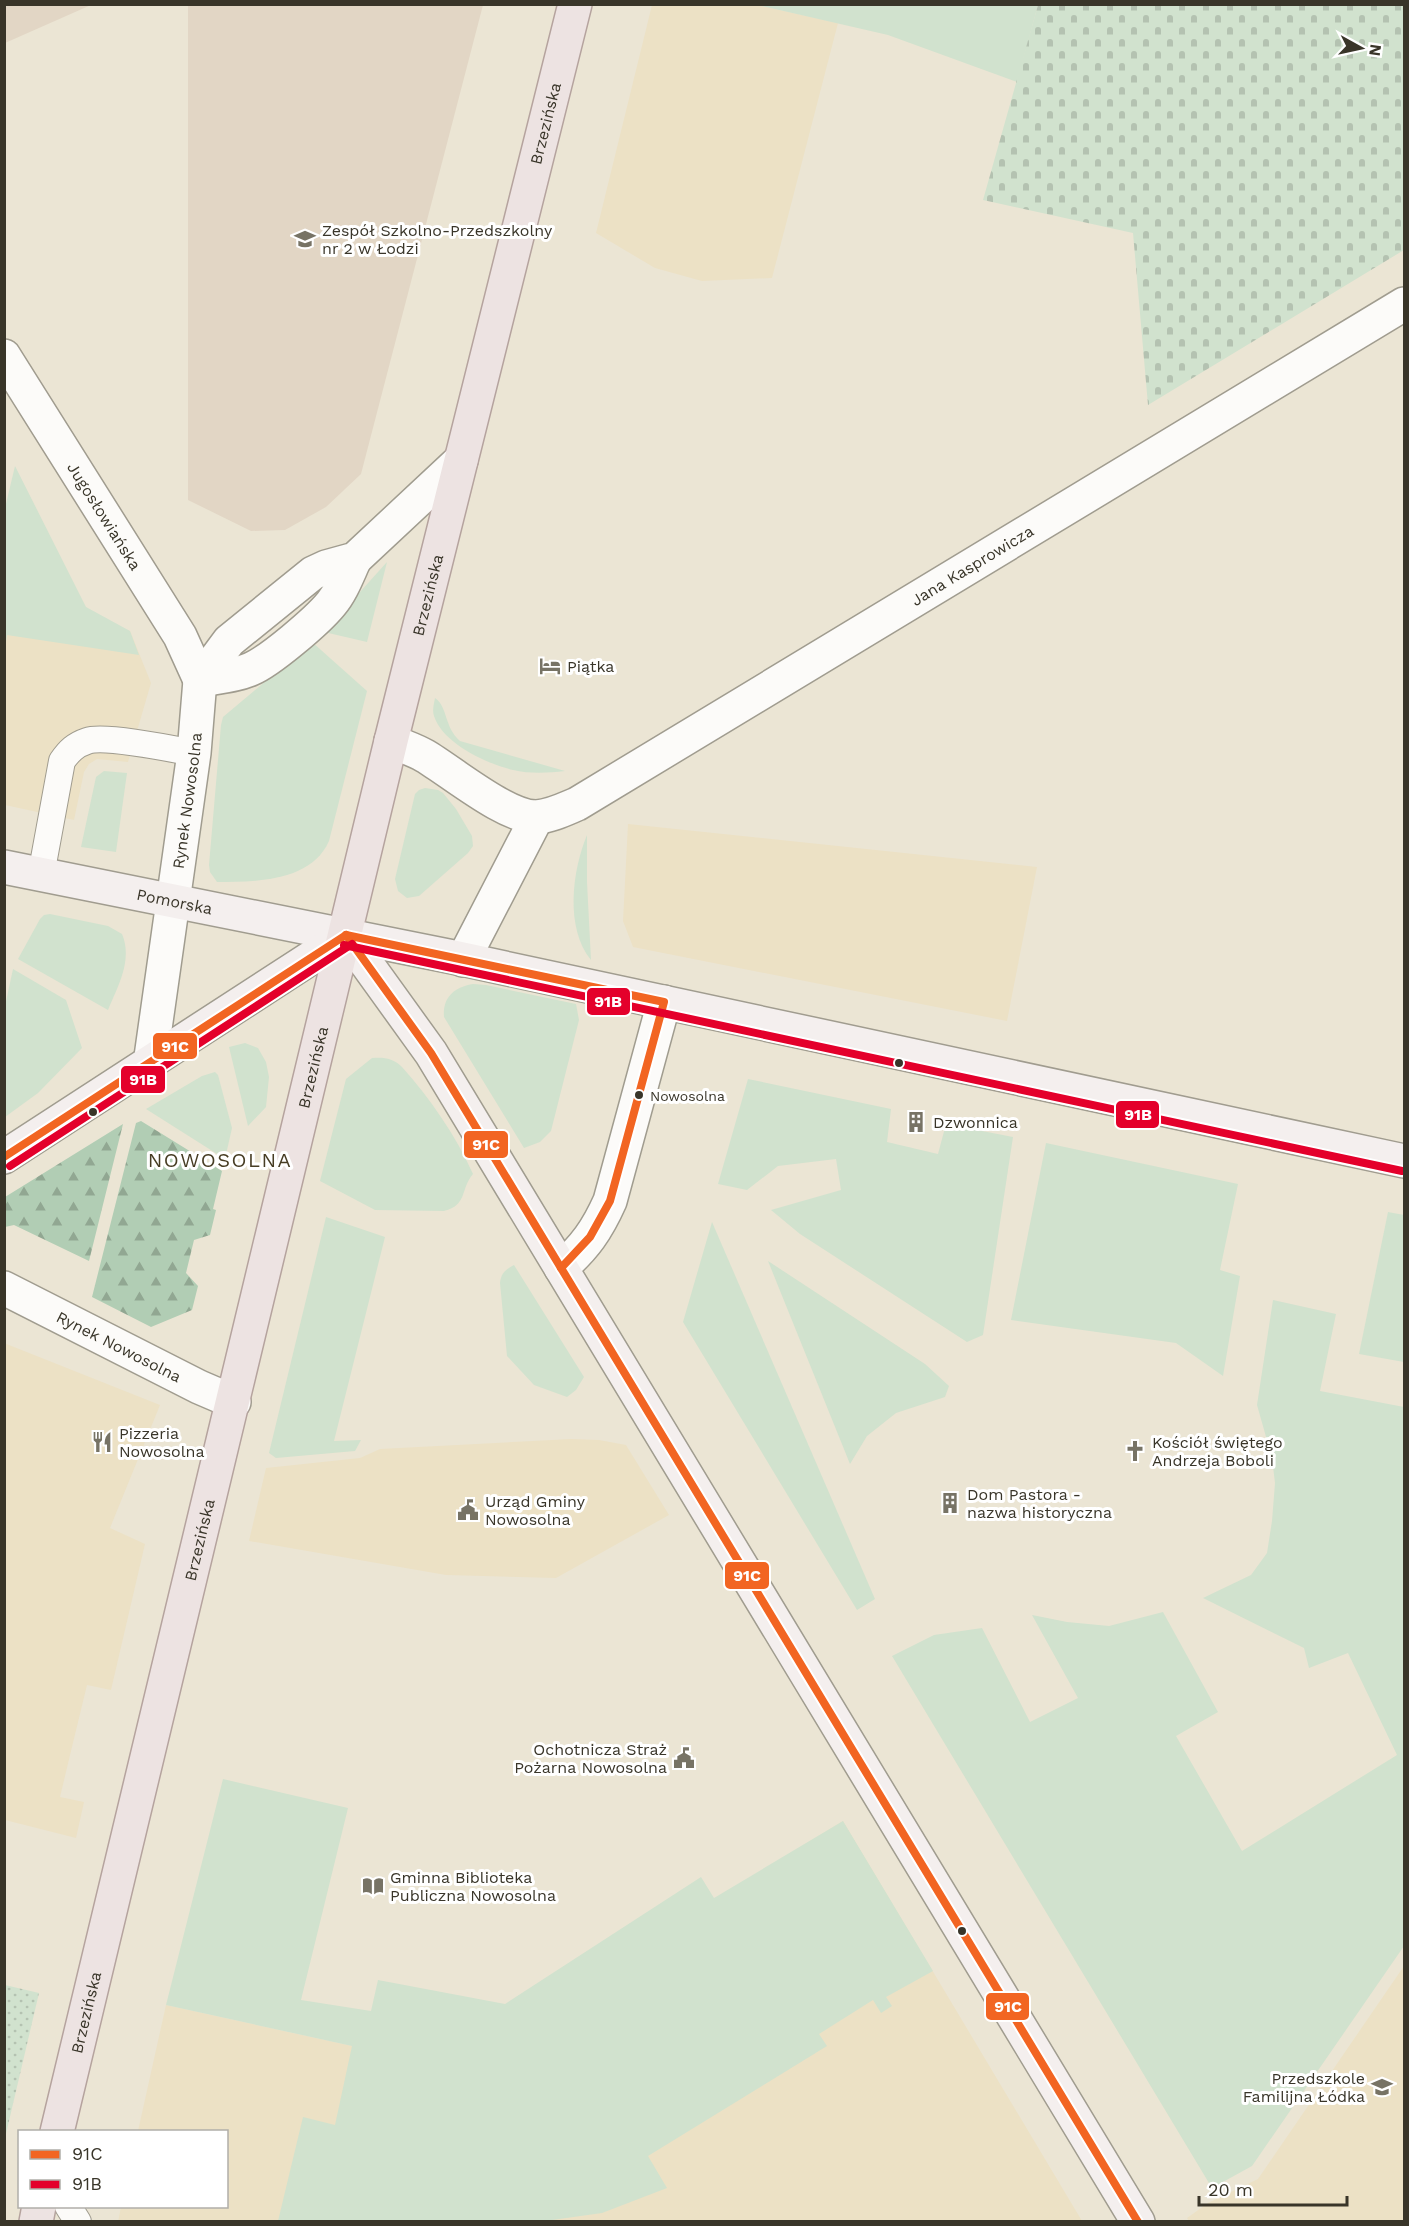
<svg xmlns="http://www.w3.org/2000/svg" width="1409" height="2226" font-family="'Work Sans',sans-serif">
  <defs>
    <pattern id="forest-firs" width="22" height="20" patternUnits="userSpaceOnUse" patternTransform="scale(1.5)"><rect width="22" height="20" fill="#b1cdb4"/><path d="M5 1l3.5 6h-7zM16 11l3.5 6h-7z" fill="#91a792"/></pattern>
    <pattern id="cemetery-stones" width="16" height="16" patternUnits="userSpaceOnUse" patternTransform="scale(1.5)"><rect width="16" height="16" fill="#d1e2ce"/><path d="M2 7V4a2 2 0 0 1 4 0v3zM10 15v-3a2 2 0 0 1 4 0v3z" fill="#b4c2b1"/></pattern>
    <pattern id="garden-dots" width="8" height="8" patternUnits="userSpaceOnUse" patternTransform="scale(1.5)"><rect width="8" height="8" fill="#d1e2ce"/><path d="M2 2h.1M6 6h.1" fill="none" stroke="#b4c2b1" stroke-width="1.8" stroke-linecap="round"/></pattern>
  </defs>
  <rect width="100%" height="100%" fill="#ebe5d4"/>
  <!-- built -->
  <g fill="#ece1c5">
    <path d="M 652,5 L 758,5 L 838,23 L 772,278 L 702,281 L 655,268 L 596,233 Z"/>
    <path d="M 4,624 L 130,631 L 151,683 L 128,762 L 97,759 L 89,764 L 84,772 L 74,820 L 5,805 Z"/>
    <path d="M 628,824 L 1037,867 L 1007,1021 L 633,947 L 623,921 Z"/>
    <path d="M 4,1343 L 160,1405 L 110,1528 L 145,1544 L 111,1690 L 87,1685 L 71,1751 L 60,1797 L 84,1802 L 76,1838 L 5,1820 Z"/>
    <path d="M 571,1439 L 599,1440 L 626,1445 L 669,1515 L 556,1578 L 446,1575 L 249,1541 L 266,1468 L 360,1458 L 380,1449 Z"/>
    <path d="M 843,1821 L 1082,2221 L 118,2222 L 121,2207 L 226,2206 L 226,2132 L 138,2131 L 166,2005 L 352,2046 L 455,2058 Z"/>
    <path d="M 1404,1966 L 1404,2221 L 1189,2221 L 1187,2218 L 1208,2203 L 1258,2179 Z"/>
  </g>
  <!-- education -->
  <g fill="#e2d6c5">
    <path d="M 5,4 L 91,4 L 91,5 L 5,43 Z"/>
    <path d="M 188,5 L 483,5 L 361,474 L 326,507 L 285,530 L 251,531 L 188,500 Z"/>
  </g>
  <!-- grass -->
  <g fill="#d1e2ce">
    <path d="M 758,5 L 1038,5 L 1017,82 L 888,35 Z"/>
    <path d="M 15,466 L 86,607 L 130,631 L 139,655 L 7,635 L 5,649 L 5,508 Z"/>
    <path d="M 387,562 L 367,642 L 324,632 Z"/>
    <path d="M 312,642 L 367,691 L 329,841 C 311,882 254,882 217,882 L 210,872 L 209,865 L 221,725 L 223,717 Z"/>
    <path d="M 435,698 C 448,707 444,727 460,741 L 565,771 C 548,773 530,774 513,770 C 488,764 443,744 434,716 C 432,710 434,704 435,698 Z"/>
    <path d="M 104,771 L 127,773 L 116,852 L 81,847 L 96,777 Z"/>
    <path d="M 425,788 L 438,790 L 443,793 L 456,809 L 472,836 L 473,846 L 468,853 L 419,896 L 407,898 L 398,891 L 395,879 L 415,794 L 419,790 Z"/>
    <path d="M 587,835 L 587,882 L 591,960 C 565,928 572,871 587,835 Z"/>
    <path d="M 50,914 L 108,926 L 122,934 C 133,960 118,986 108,1010 L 18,959 L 40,919 L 44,915 Z"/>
    <path d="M 13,969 L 66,1000 L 82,1048 L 38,1093 L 5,1117 L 5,1006 Z"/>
    <path d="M 473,984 L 486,985 L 576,1004 L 579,1020 L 551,1131 L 540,1142 L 524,1148 L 444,1017 C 442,997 455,987 473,984 Z"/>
    <path d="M 245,1043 L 258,1048 L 266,1062 L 269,1077 L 266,1107 L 248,1126 L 229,1047 Z"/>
    <path d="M 372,1058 C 384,1057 393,1058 402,1067 C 430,1098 456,1136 473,1174 C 460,1189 468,1205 444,1211 L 375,1210 L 320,1181 L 346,1079 Z"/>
    <path d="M 215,1072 L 218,1075 L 232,1128 L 225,1159 L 146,1109 L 202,1076 Z"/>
    <path d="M 748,1079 L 891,1109 L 887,1142 L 938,1154 L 946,1124 L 1013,1137 L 983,1335 L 967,1342 L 800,1234 L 771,1210 L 841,1190 L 836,1159 L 778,1166 L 747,1190 L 718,1184 Z"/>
    <path d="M 1046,1143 L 1238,1184 L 1220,1270 L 1240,1276 L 1223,1376 L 1176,1343 L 1011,1320 Z"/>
    <path d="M 1388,1212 L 1404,1215 L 1404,1362 L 1359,1354 Z"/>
    <path d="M 326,1217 L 385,1237 L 334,1441 L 361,1440 L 355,1451 L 276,1458 L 269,1453 Z"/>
    <path d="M 712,1222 L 875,1599 L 857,1610 L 683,1322 Z"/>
    <path d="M 768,1261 L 925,1364 L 949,1386 L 945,1397 L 896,1413 L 867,1436 L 850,1464 Z"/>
    <path d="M 514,1265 L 584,1377 L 576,1390 L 567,1397 L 534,1385 L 507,1356 L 500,1283 C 501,1273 506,1269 514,1265 Z"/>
    <path d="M 1273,1300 L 1336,1314 L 1320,1391 L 1404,1407 L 1404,1946 L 1252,2166 L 1212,2188 L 892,1656 L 934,1635 L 982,1628 L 1030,1722 L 1078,1698 L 1032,1615 L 1067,1622 L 1109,1626 L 1163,1612 L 1218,1712 L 1176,1736 L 1242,1851 L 1397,1755 L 1348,1653 L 1309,1668 L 1304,1648 L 1203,1598 L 1251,1575 L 1267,1553 L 1272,1521 L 1275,1483 L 1272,1458 L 1257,1405 Z"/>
    <path d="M 223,1779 L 348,1808 L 301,2000 L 371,2011 L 378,1980 L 505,2004 L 701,1877 L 714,1898 L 843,1821 L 933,1971 L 886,1997 L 892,2006 L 881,2013 L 873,2000 L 819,2034 L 827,2046 L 648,2156 L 667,2188 L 602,2213 L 545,2221 L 278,2221 L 303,2117 L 335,2125 L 352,2046 L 166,2005 Z"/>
  </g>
  <!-- forest -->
  <g fill="url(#forest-firs)">
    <path d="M 141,1121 L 222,1171 L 213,1209 L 216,1210 L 210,1235 L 194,1240 L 186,1273 L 198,1286 L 192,1310 L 151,1327 L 92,1297 L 136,1123 Z"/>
    <path d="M 123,1124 L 89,1261 L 14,1225 L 5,1227 L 5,1197 Z"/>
  </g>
  <!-- cemetery -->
  <path fill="url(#cemetery-stones)" d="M 1038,5 L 1404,5 L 1404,250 L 1148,405 L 1133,233 L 983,200 Z"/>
  <!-- garden -->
  <path fill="url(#garden-dots)" d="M 5,1985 L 39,1993 L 5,2138 L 4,1985 Z"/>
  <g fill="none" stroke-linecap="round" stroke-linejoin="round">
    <defs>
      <g id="lane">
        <path d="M 41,875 L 62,761 C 69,751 75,745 87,741 C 104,735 173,749 194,753"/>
        <path d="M 68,2206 L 78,2222"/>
      </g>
      <g id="street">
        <path id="s1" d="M 4,356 L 180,636 L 200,680"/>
        <path d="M 200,680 C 218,677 235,676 251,669 C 270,661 317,621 331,604 C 342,591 348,574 355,559"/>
        <path id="s2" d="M 391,741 C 402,746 415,750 425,756 C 452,772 507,818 537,817 C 551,816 565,809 577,804 L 1404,304"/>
        <path d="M 463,960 L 537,817"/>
        <path id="s3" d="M 150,1064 L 194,753 L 200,680 L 229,641 L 313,573 L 326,567 L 355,559 L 461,460"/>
        <path d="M 561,1268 C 585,1247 597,1230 610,1201 L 664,1002"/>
        <path id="s4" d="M 4,1288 L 199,1387 L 234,1402"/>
      </g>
      <g id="secondary">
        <path id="s5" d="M 4,867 L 453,957 L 1404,1161"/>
        <path d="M 346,935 L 431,1053 L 1138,2222"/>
        <path d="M 4,1157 L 346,935"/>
      </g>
      <g id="primary">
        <path id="s6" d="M 57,2132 L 391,741 L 575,4"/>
        <path d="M 36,2222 L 39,2206"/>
      </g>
    </defs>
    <!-- lane casing -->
    <use href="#lane" stroke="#a09c8f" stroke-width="28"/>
    <!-- street casing -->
    <use href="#street" stroke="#a09c8f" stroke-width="36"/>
    <!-- secondary casing -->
    <use href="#secondary" stroke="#a09c8f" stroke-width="36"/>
    <!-- primary casing -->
    <use href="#primary" stroke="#b5a39e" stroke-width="36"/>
    <!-- lane -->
    <use href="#lane" stroke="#fcfbf9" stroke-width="26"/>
    <!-- street -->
    <use href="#street" stroke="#fcfbf9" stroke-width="33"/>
    <!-- secondary -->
    <use href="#secondary" stroke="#f4efee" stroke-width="33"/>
    <!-- primary -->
    <use href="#primary" stroke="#ede3e2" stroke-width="33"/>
    <defs>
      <g id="bus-1">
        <path d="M 346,935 L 431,1053 L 1138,2222"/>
        <path d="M 346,935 L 664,1002 L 610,1201 L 590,1237 L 561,1268"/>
        <path d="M 4,1157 L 346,935"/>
      </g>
      <g id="bus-2">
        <path d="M 344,945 L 1402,1171"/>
        <path d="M 10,1166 L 352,944"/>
      </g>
    </defs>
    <!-- bus-1 casing -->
    <use href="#bus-1" stroke="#fff" stroke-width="12"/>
    <!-- bus-2 casing -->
    <use href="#bus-2" stroke="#fff" stroke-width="12"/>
    <!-- bus-1 -->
    <use href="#bus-1" stroke="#f26522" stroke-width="8"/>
    <!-- bus-2 -->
    <use href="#bus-2" stroke="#e4002b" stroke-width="8"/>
  </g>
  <!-- icons -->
  <defs>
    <symbol id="school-bare" viewBox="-9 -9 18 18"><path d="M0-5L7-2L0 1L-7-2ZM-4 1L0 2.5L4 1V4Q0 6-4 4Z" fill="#777365" stroke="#fff" stroke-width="2.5" paint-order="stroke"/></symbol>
    <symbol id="hotel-bare" viewBox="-9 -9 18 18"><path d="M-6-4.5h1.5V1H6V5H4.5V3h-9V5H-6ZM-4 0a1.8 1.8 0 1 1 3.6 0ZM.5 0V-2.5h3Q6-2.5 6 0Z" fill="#777365" stroke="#fff" stroke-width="2.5" paint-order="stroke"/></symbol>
    <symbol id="building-bare" viewBox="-9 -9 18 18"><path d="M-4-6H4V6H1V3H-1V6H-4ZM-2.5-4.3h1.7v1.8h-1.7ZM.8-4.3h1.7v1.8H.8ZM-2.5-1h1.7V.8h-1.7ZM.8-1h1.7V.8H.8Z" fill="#777365" stroke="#fff" stroke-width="2.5" paint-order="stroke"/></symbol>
    <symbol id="restaurant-bare" viewBox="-9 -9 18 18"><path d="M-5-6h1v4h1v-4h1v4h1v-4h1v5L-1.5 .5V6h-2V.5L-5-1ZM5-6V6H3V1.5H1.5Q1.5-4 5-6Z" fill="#777365" stroke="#fff" stroke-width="2.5" paint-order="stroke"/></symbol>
    <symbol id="church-bare" viewBox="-9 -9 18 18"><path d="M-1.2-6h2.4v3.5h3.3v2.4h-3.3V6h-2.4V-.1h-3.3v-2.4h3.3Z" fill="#777365" stroke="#fff" stroke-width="2.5" paint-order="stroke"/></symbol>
    <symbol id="civic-bare" viewBox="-9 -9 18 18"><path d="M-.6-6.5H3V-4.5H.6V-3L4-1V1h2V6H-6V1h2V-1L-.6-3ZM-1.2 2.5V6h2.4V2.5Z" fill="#777365" stroke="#fff" stroke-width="2.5" paint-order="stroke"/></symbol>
    <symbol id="library-bare" viewBox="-9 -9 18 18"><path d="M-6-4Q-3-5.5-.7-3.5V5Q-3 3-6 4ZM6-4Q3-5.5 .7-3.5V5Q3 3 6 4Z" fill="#777365" stroke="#fff" stroke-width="2.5" paint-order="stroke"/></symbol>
  </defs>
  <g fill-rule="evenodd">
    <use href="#school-bare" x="290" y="224" width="30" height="30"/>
    <use href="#hotel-bare" x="535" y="651" width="30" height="30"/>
    <use href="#building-bare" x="901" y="1107" width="30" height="30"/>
    <use href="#restaurant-bare" x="87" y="1427" width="30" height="30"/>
    <use href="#church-bare" x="1120" y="1436" width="30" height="30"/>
    <use href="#building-bare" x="935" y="1488" width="30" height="30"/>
    <use href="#civic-bare" x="453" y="1495" width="30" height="30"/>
    <use href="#civic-bare" x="669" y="1743" width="30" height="30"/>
    <use href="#library-bare" x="358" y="1871" width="30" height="30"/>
    <use href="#school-bare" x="1367" y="2072" width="30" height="30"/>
  </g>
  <!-- markers -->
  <g fill="#393529" stroke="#fff" stroke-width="2">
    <circle cx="899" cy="1063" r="5"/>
    <circle cx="639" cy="1095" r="5"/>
    <circle cx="93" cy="1112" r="5"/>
    <circle cx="962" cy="1931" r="5"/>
  </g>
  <g text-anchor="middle" stroke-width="6" stroke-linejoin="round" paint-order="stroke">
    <!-- bus labels -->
    <g font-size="14" fill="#393529" stroke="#fff" text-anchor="start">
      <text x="650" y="1101">Nowosolna</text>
    </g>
    <!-- street labels -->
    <g font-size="16" fill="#393529" stroke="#fff">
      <text dy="6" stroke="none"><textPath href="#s6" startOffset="2067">Brzezińska</textPath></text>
      <text dy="6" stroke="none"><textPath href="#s1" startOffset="189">Jugosłowiańska</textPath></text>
      <text dy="6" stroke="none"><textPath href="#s2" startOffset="670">Jana Kasprowicza</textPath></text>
      <text dy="6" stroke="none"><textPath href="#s6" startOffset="1581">Brzezińska</textPath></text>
      <text dy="6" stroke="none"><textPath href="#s3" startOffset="266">Rynek Nowosolna</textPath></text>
      <text dy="6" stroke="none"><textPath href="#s5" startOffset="174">Pomorska</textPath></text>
      <text dy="6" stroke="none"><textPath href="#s6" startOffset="1095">Brzezińska</textPath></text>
      <text dy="6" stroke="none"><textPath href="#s4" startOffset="129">Rynek Nowosolna</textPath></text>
      <text dy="6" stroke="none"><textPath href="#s6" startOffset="609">Brzezińska</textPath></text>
      <text dy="6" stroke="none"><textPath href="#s6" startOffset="123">Brzezińska</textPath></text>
    </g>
    <!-- poi labels -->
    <g font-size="16" fill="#393529" stroke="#fff" text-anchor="start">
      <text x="322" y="236">Zespół Szkolno-Przedszkolny<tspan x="322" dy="18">nr 2 w Łodzi</tspan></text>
      <text x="567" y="672">Piątka</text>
      <text x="933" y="1128">Dzwonnica</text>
      <text x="119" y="1439">Pizzeria<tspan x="119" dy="18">Nowosolna</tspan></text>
      <text x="1152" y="1448">Kościół świętego<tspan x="1152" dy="18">Andrzeja Boboli</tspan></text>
      <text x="967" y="1500">Dom Pastora -<tspan x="967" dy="18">nazwa historyczna</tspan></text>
      <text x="485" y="1507">Urząd Gminy<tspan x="485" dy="18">Nowosolna</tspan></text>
      <text x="667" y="1755" text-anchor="end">Ochotnicza Straż<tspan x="667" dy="18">Pożarna Nowosolna</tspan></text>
      <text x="390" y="1883">Gminna Biblioteka<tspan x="390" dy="18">Publiczna Nowosolna</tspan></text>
      <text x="1365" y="2084" text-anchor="end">Przedszkole<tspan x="1365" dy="18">Familijna Łódka</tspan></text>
    </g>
    <!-- quarter labels -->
    <g font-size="20" letter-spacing="1.5" fill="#473d24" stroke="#fff">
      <text x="220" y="1167">NOWOSOLNA</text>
    </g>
  </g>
  <g stroke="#fff" stroke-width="2">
    <rect x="586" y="987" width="45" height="29" rx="6" fill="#e4002b"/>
    <rect x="152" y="1032" width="46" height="28" rx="6" fill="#f26522"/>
    <rect x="120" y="1065" width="46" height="29" rx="6" fill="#e4002b"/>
    <rect x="1115" y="1100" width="45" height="29" rx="6" fill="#e4002b"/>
    <rect x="463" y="1130" width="46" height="29" rx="6" fill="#f26522"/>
    <rect x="724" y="1561" width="46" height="29" rx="6" fill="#f26522"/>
    <rect x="985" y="1992" width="45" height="29" rx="6" fill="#f26522"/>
  </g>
  <g font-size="16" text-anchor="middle" font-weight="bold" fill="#fff">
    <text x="608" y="1007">91B</text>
    <text x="175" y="1052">91C</text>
    <text x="143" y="1085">91B</text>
    <text x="1138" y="1120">91B</text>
    <text x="486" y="1150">91C</text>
    <text x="747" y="1581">91C</text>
    <text x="1008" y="2012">91C</text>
  </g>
  <!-- border -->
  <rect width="1409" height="2226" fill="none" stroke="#393529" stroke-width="12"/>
  <!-- legend -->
  <rect x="18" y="2130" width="210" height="78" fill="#ffffff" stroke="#b0aea9" stroke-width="1.5"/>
  <rect x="30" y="2150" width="30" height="9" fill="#f26522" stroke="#b0aea9" stroke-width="1.5"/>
  <text x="72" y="2160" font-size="18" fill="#393529">91C</text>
  <rect x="30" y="2180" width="30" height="9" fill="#e4002b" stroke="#b0aea9" stroke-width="1.5"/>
  <text x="72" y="2190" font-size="18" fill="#393529">91B</text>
  <!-- north arrow -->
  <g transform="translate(1361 48) rotate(98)" stroke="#ffffff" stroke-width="4.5" paint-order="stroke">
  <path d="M0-4.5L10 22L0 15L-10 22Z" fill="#393529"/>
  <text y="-9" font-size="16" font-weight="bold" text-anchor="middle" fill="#393529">N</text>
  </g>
  <!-- scale -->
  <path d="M1199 2196v9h148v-9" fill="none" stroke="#393529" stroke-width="3"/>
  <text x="1208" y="2196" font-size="18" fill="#393529" stroke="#ffffff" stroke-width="4.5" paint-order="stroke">20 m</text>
</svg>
